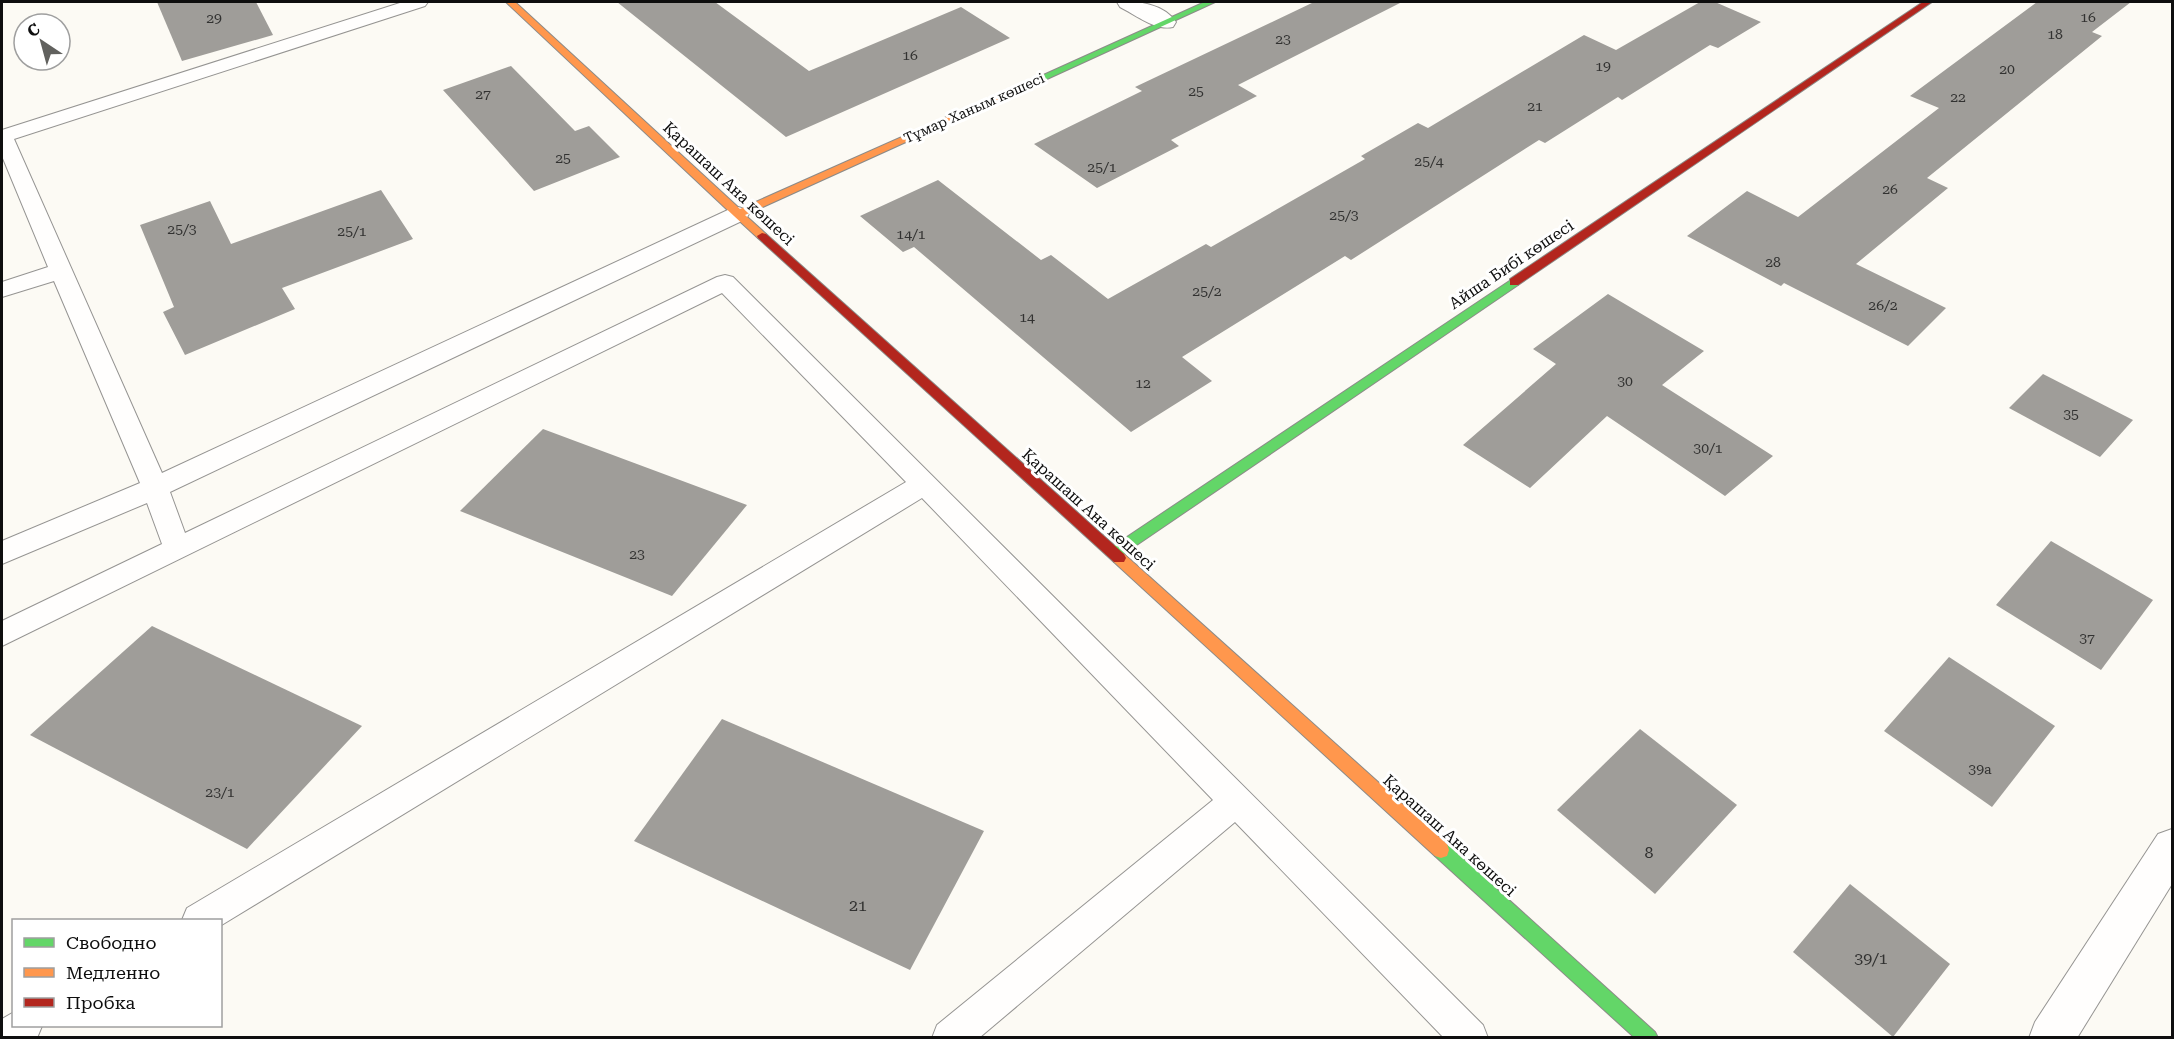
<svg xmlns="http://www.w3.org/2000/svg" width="2174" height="1039" font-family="'Roboto Serif',serif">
  <rect width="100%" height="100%" fill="#fcfaf4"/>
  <!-- building -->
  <g fill="#9f9d99">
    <path d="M 157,2 L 256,2 L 273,35 L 182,61 Z"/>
    <path d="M 617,2 L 715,2 L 809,71 L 961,7 L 1010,38 L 786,137 Z"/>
    <path d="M 1314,2 L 1402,2 L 1238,85 L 1257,96 L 1171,140 L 1179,146 L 1097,188 L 1034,144 L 1142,91 L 1135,87 Z"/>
    <path d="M 1700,2 L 1715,2 L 1761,22 L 1718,48 L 1710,45 L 1622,100 L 1618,97 L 1545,143 L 1539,140 L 1351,260 L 1345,256 L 1182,357 L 1212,381 L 1131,432 L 914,247 L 903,252 L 860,216 L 938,180 L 1041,260 L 1051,255 L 1108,299 L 1206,244 L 1211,247 L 1365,159 L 1361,156 L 1418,123 L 1428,128 L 1584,35 L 1616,50 Z"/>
    <path d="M 2037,2 L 2131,2 L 2092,32 L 2102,36 L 1927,178 L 1948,188 L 1856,264 L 1946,308 L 1908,346 L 1784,283 L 1781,286 L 1687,236 L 1747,191 L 1798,217 L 1939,108 L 1910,96 Z"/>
    <path d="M 511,66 L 575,131 L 589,126 L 620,157 L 534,191 L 443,90 Z"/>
    <path d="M 381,190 L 413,239 L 282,288 L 295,309 L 185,355 L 163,312 L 174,307 L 140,225 L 210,201 L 231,244 Z"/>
    <path d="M 1608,294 L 1704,351 L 1662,385 L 1773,456 L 1725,496 L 1607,416 L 1530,488 L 1463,445 L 1556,364 L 1533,349 Z"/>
    <path d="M 2043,374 L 2133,420 L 2100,457 L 2009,408 Z"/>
    <path d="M 543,429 L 747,505 L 672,596 L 460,511 Z"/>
    <path d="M 2051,541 L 2153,600 L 2101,670 L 1996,605 Z"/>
    <path d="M 152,626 L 362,726 L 247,849 L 30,735 Z"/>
    <path d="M 1949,657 L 2055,726 L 1992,807 L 1884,731 Z"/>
    <path d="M 722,719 L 984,831 L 910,970 L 634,841 Z"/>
    <path d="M 1640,729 L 1737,805 L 1655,894 L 1557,810 Z"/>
    <path d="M 1850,884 L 1950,964 L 1893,1037 L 1793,952 Z"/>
  </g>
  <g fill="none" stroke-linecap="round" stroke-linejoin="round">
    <defs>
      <g id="lane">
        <path d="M 403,2 L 428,2 L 425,6 L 14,139 L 162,473 L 730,209 L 738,207 L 746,209 L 749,214 L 746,219 L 170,492 L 185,533 L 717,277 L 725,275 L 733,277 L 1483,1025 L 1488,1038 L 1444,1038 L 1235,822 L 979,1038 L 932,1038 L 937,1025 L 1213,800 L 922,498 L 220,926 L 220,920 L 182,920 L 187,908 L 906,482 L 722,293 L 2,646 L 2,621 L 162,544 L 147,503 L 2,564 L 2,541 L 140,483 L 54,281 L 2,297 L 2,282 L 48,267 L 2,156 L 2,130 Z"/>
        <path d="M 14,1012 L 14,1026 L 42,1026 L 37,1038 L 2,1038 L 2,1019 Z"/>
      </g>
      <g id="street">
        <path d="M 1117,2 C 1136,0 1164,4 1176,22 L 1173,27 C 1155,31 1136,15 1120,7 Z"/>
        <path d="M 2172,829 L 2172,884 L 2077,1038 L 2029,1038 L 2035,1022 L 2158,834 Z"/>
      </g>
      <g id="fast">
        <path d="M 1205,2 L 1215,2 L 1036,84 L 1028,82 Z"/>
        <path d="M 1514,278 L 1518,279 L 1518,285 L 1119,557 L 1109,557 L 1107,553 L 1109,549 Z"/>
        <path d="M 1441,842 L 1447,844 L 1655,1032 L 1658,1038 L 1635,1038 L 1435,856 L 1433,850 L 1435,844 Z"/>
      </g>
      <g id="slow">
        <path d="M 506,2 L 515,2 L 740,209 L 1030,80 L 1038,82 L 745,215 L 766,234 L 767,236 L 762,239 L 758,238 L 734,216 Z"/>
        <path d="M 1119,552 L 1124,554 L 1447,844 L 1449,850 L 1447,856 L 1441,858 L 1435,856 L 1114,562 L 1112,558 L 1114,554 Z"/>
      </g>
      <g id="jam">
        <path d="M 1923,2 L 1932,2 L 1518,285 L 1510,285 L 1510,279 Z"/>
        <path d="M 762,233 L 766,234 L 1124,554 L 1126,558 L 1124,562 L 1114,562 L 758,238 L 757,236 Z"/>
      </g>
    </defs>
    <!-- lane casing -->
    <use href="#lane" stroke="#959492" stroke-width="2"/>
    <!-- street casing -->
    <use href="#street" stroke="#959492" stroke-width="2"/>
    <!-- fast casing -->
    <use href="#fast" stroke="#8c8b88" stroke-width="2"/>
    <!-- slow casing -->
    <use href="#slow" stroke="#8c8b88" stroke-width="2"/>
    <!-- jam casing -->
    <use href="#jam" stroke="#8c8b88" stroke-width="2"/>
    <!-- lane -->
    <use href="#lane" fill="#fffefd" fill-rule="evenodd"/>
    <!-- street -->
    <use href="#street" fill="#fffefd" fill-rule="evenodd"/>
    <!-- fast -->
    <use href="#fast" fill="#63d668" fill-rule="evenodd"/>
    <!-- slow -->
    <use href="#slow" fill="#ff974d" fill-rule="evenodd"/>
    <!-- jam -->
    <use href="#jam" fill="#b3261e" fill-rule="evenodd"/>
  </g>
  <g text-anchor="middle" stroke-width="6" stroke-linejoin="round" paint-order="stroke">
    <!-- number labels -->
    <g font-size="14" fill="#323231">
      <text x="2088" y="22">16</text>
      <text x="214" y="23">29</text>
      <text x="2055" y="39">18</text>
      <text x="1283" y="44">23</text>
      <text x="910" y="60">16</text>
      <text x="1603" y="71">19</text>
      <text x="2007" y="74">20</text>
      <text x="1196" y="96">25</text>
      <text x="483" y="99">27</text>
      <text x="1958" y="102">22</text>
      <text x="1535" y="111">21</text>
      <text x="563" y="163">25</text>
      <text x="1429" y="166">25/4</text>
      <text x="1102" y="172">25/1</text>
      <text x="1890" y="194">26</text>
      <text x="1344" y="220">25/3</text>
      <text x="182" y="234">25/3</text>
      <text x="352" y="236">25/1</text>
      <text x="911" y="239">14/1</text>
      <text x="1773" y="267">28</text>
      <text x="1207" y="296">25/2</text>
      <text x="1883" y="310">26/2</text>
      <text x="1027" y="322">14</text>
      <text x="1625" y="386">30</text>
      <text x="1143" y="388">12</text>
      <text x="2071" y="419">35</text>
      <text x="1708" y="453">30/1</text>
      <text x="637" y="559">23</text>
      <text x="2087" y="643">37</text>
      <text x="1980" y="774">39а</text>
      <text x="220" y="797">23/1</text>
    </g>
    <!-- far-street labels -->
    <g font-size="14" fill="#0e0e0e" stroke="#fff">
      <text transform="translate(974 108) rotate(-24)" y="5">Тұмар Ханым көшесі</text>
    </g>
    <!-- street labels -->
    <g font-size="16" fill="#0e0e0e" stroke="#fff">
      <text transform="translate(729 183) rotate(43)" y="6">Қарашаш Ана көшесі</text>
      <text transform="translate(1511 264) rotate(-34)" y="6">Айша Бибі көшесі</text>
      <text transform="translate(1089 509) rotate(42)" y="6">Қарашаш Ана көшесі</text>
      <text transform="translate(1450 835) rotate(42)" y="6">Қарашаш Ана көшесі</text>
    </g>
    <!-- near-number labels -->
    <g font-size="16" fill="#323231">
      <text x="1649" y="858">8</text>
      <text x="858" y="911">21</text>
      <text x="1871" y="964">39/1</text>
    </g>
  </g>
  <!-- border -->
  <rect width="2174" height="1039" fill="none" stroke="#0e0e0e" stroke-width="6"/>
  <!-- legend -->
  <rect x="12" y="919" width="210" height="108" fill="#ffffff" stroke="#9f9f9f" stroke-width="1.5"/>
  <rect x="24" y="938" width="30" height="9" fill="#63d668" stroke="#9f9f9f" stroke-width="1.5"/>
  <text x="66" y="949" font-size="18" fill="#0e0e0e">Свободно</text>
  <rect x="24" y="968" width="30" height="9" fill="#ff974d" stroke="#9f9f9f" stroke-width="1.5"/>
  <text x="66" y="979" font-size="18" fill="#0e0e0e">Медленно</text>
  <rect x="24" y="998" width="30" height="9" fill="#b3261e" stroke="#9f9f9f" stroke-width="1.5"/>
  <text x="66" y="1009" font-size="18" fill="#0e0e0e">Пробка</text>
  <!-- north arrow -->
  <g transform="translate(42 42) rotate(324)"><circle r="28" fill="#ffffff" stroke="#9f9f9f" stroke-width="1.5"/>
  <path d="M0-4.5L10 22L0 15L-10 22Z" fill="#61615e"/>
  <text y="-9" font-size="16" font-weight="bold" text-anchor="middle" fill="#0e0e0e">С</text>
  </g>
</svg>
